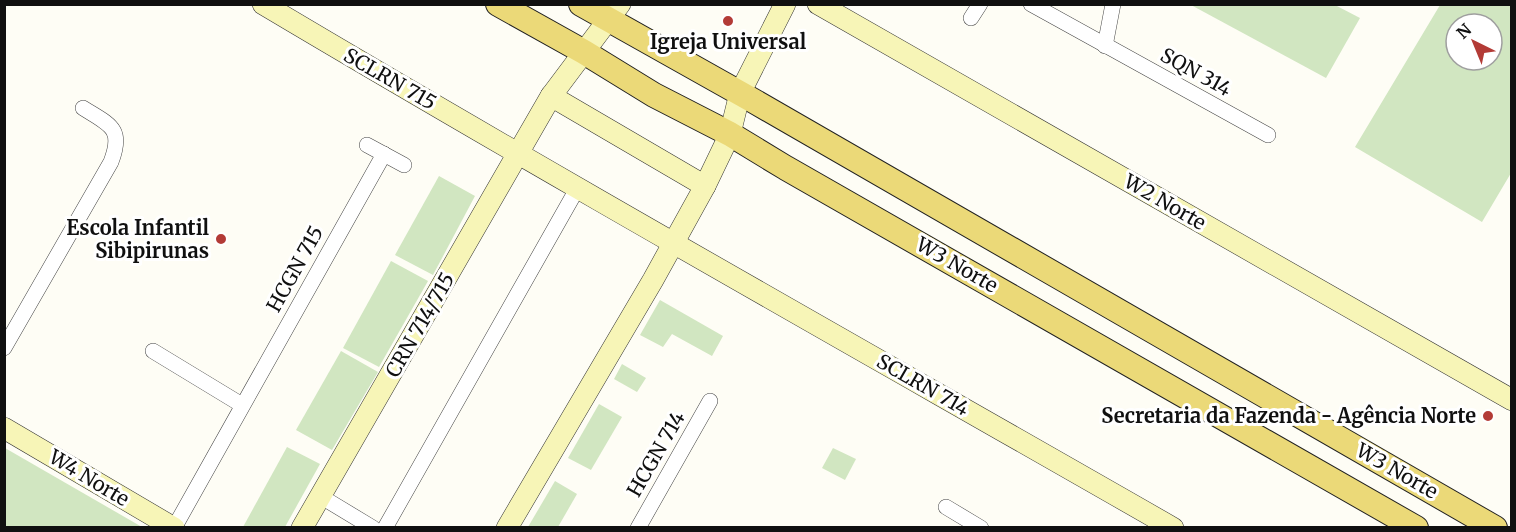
<svg xmlns="http://www.w3.org/2000/svg" width="1516" height="532" font-family="Merriweather,serif">
  <rect width="100%" height="100%" fill="#fefdf5"/>
  <!-- green -->
  <g fill="#d1e6c1" fill-rule="evenodd">
    <path d="M 1191,5 L 1335,5 L 1360,18 L 1326,78 Z"/>
    <path d="M 1440,5 L 1511,5 L 1511,173 L 1482,222 L 1355,147 ZM 1456,24 L 1492,24 L 1492,60 L 1456,60 Z"/>
    <path d="M 439,176 L 475,196 L 433,275 L 395,255 Z"/>
    <path d="M 391,261 L 428,281 L 379,367 L 343,348 Z"/>
    <path d="M 660,300 L 723,336 L 712,356 L 672,334 L 663,347 L 640,335 Z"/>
    <path d="M 341,351 L 378,372 L 332,450 L 296,430 Z"/>
    <path d="M 622,364 L 646,378 L 637,392 L 614,379 Z"/>
    <path d="M 599,404 L 622,417 L 591,470 L 568,458 Z"/>
    <path d="M 287,447 L 320,464 L 285,527 L 243,527 Z"/>
    <path d="M 5,448 L 142,527 L 5,527 Z"/>
    <path d="M 833,448 L 856,459 L 845,480 L 822,468 Z"/>
    <path d="M 555,481 L 577,494 L 558,527 L 528,527 Z"/>
  </g>
  <g fill="none" stroke-linecap="round" stroke-linejoin="round">
    <defs>
      <g id="street">
        <path d="M 1031,4 L 1268,135"/>
        <path d="M 971,18 L 980,4"/>
        <path d="M 1105,46 L 1113,4"/>
        <path d="M 367,145 L 404,165"/>
        <path d="M 4,348 L 111,162 C 124,128 110,125 83,108"/>
        <path d="M 153,351 L 242,405"/>
        <path d="M 320,496 L 373,528"/>
        <path d="M 946,507 L 981,528"/>
        <path d="M 174,528 L 384,154"/>
        <path d="M 385,528 L 577,189"/>
        <path d="M 638,528 L 710,401"/>
      </g>
      <g id="secondary">
        <path d="M 263,4 C 564,183 869,354 1173,528"/>
        <path d="M 818,4 L 1512,400"/>
        <path d="M 551,96 L 705,186"/>
        <path d="M 4,428 L 174,528"/>
        <path d="M 302,528 L 551,96 L 620,4"/>
        <path d="M 507,528 L 653,280 L 705,186 L 730,134 L 740,93 L 785,4"/>
      </g>
      <g id="primary">
        <path d="M 498,4 L 584,52 L 654,95 L 730,134 L 786,168 L 1416,528"/>
        <path d="M 581,4 L 752,100 L 1495,528"/>
      </g>
    </defs>
    <!-- street casing -->
    <use href="#street" stroke="#434343" stroke-width="16"/>
    <!-- secondary casing -->
    <use href="#secondary" stroke="#323232" stroke-width="22"/>
    <!-- primary casing -->
    <use href="#primary" stroke="#212121" stroke-width="26"/>
    <!-- street -->
    <use href="#street" stroke="#fff" stroke-width="15"/>
    <!-- secondary -->
    <use href="#secondary" stroke="#f7f5b7" stroke-width="21"/>
    <!-- primary -->
    <use href="#primary" stroke="#ebd978" stroke-width="24"/>
  </g>
  <!-- markers -->
  <g fill="#b33b36" stroke="#fff" stroke-width="2">
    <circle cx="728" cy="21" r="6"/>
    <circle cx="221" cy="239" r="6"/>
    <circle cx="1488" cy="416" r="6"/>
  </g>
  <g text-anchor="middle" stroke-width="6" stroke-linejoin="round" paint-order="stroke">
    <!-- poi labels -->
    <g font-size="20" font-weight="bold" fill="#101010" stroke="#fff" text-anchor="end">
      <text x="728" y="49" text-anchor="middle">Igreja Universal</text>
      <text x="209" y="235">Escola Infantil<tspan x="209" dy="23">Sibipirunas</tspan></text>
      <text x="1476" y="423">Secretaria da Fazenda - Agência Norte</text>
    </g>
    <!-- street labels -->
    <g font-size="20" fill="#101010" stroke="#fff">
      <text transform="translate(1196 72) rotate(29)" y="7">SQN 314</text>
      <text transform="translate(390 79) rotate(30)" y="7">SCLRN 715</text>
      <text transform="translate(1165 202) rotate(30)" y="7">W2 Norte</text>
      <text transform="translate(957 265) rotate(30)" y="7">W3 Norte</text>
      <text transform="translate(295 269) rotate(-61)" y="7">HCGN 715</text>
      <text transform="translate(420 325) rotate(-60)" y="7">CRN 714/715</text>
      <text transform="translate(923 385) rotate(30)" y="7">SCLRN 714</text>
      <text transform="translate(656 454) rotate(-60)" y="7">HCGN 714</text>
      <text transform="translate(1397 471) rotate(30)" y="7">W3 Norte</text>
      <text transform="translate(89 478) rotate(31)" y="7">W4 Norte</text>
    </g>
  </g>
  <!-- border -->
  <rect width="1516" height="532" fill="none" stroke="#101010" stroke-width="12"/>
  <!-- north arrow -->
  <g transform="translate(1474 42) rotate(317)"><circle r="28" fill="#ffffff" stroke="#9f9f9f" stroke-width="1.5"/>
  <path d="M0-4.5L10 22L0 15L-10 22Z" fill="#b33b36"/>
  <text y="-9" font-size="16" font-weight="bold" text-anchor="middle" fill="#101010">N</text>
  </g>
</svg>
